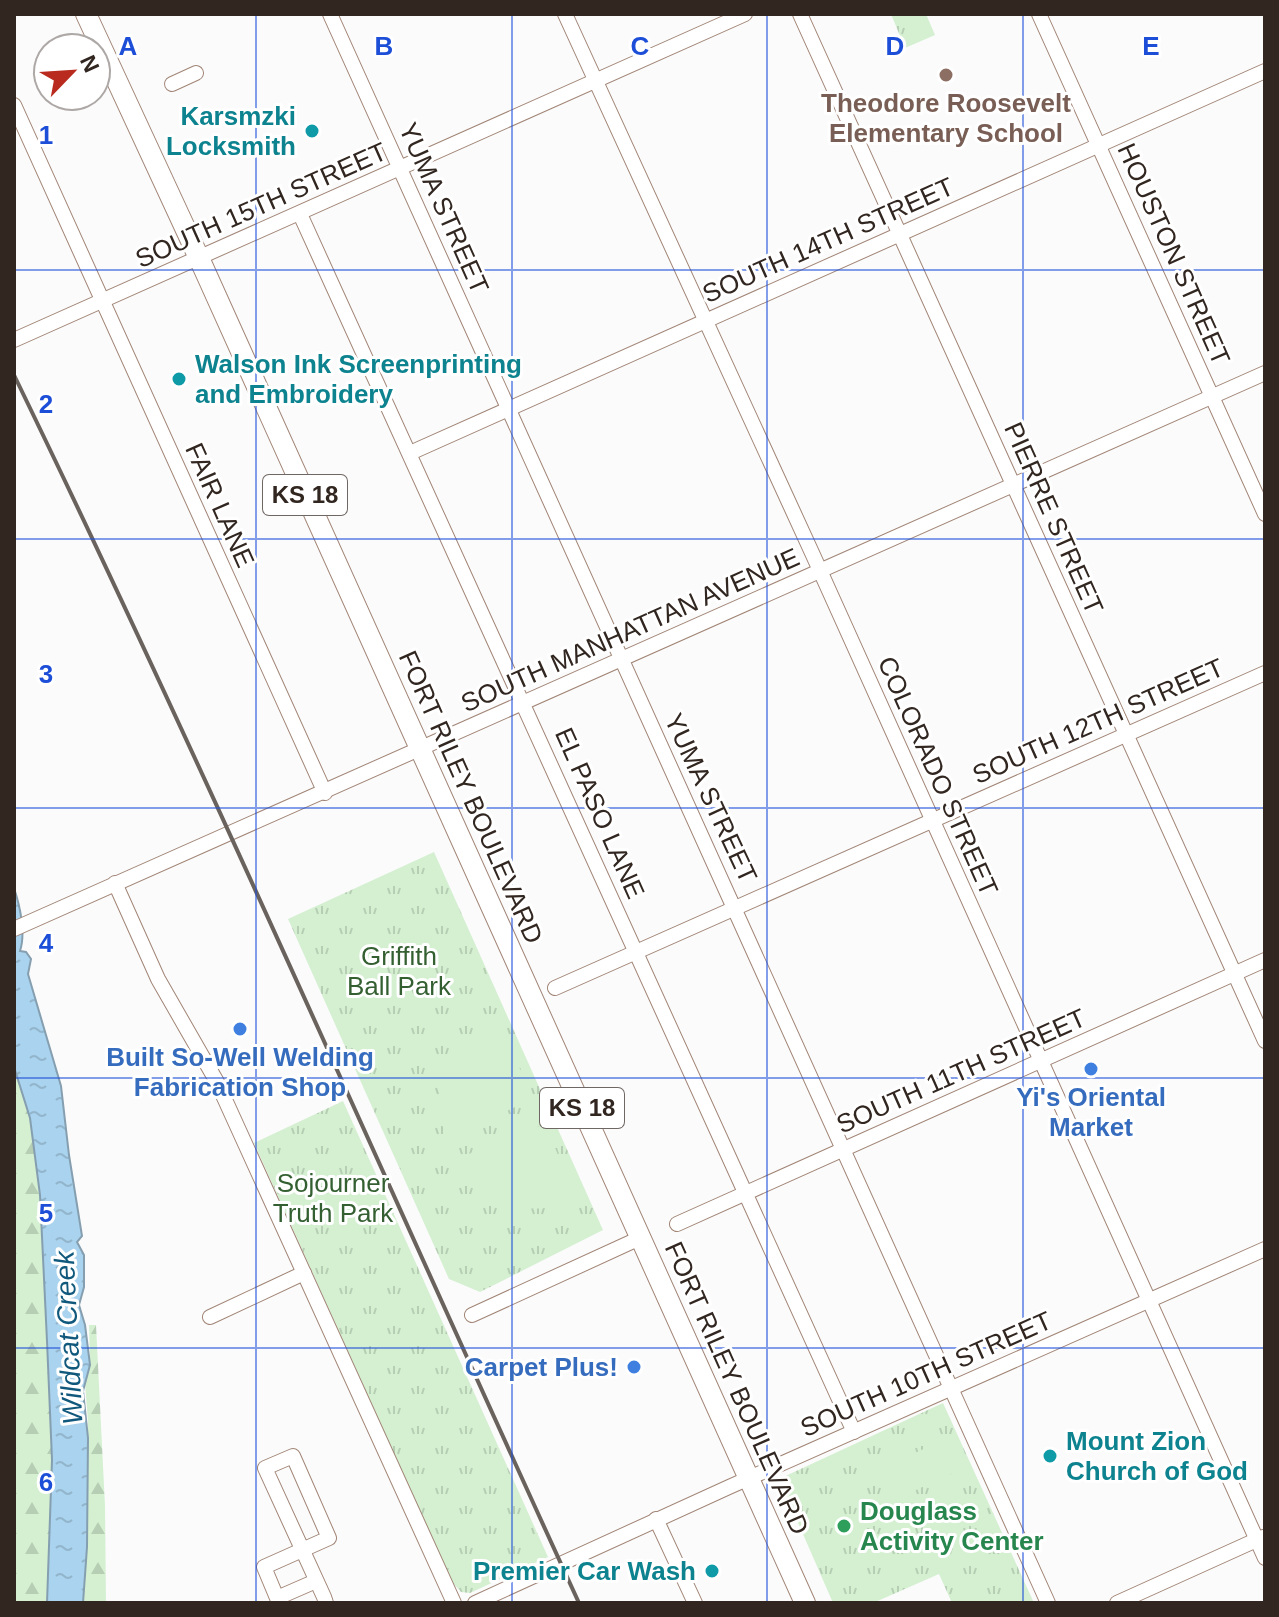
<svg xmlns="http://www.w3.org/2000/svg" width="1279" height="1617" font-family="Helvetica,sans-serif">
  <defs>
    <pattern id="forest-firs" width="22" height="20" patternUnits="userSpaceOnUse" patternTransform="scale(2)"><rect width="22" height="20" fill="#d4f0d1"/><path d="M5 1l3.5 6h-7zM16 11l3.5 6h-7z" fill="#b6ceb3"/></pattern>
    <pattern id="park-tufts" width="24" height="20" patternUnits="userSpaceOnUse" patternTransform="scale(2)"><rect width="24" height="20" fill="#d4f0d1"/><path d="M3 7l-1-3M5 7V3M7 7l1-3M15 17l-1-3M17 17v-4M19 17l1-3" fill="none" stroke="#b6ceb3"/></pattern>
    <pattern id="water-ripples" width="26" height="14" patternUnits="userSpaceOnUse" patternTransform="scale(2)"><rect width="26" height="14" fill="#a9d3ee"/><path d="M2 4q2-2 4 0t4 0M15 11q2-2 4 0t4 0" fill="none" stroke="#92b5cc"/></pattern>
  </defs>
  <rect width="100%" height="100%" fill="#fbfbfb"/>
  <!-- forest -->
  <g fill="url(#forest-firs)">
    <path d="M 14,1067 L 30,1118 L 40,1195 L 52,1460 L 47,1603 L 14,1603 Z"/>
    <path d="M 89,1325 L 96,1325 L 105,1506 L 106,1603 L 83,1603 L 87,1547 L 88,1422 L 85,1383 L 90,1365 Z"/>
  </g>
  <!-- park -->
  <g fill="url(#park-tufts)">
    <path d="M 891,14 L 926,14 L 935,35 L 905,48 Z"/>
    <path d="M 434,852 L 603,1230 L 480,1292 L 449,1279 L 288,919 Z"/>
    <path d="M 343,1101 L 548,1557 L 470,1593 L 461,1592 L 452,1582 L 254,1143 Z"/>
    <path d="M 943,1403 L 1034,1603 L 952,1603 L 939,1574 L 873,1603 L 833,1603 L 779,1479 Z"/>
  </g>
  <!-- pitch -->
  <g fill="#d4f0d1">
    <path d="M 497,1019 L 530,1091 L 526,1102 L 446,1139 C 429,1085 447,1044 497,1019 Z"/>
    <path d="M 535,1125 L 547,1130 L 578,1200 C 524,1219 491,1207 462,1157 Z"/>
    <path d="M 947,1438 L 961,1469 L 899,1498 L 885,1467 Z"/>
  </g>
  <!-- water -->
  <path fill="url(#water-ripples)" stroke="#859fb0" stroke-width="2" d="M 14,888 C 20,906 26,933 20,951 L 26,952 L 31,959 L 28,974 L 61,1086 L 69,1155 L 82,1236 L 77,1242 L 84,1255 L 84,1287 L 79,1305 L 85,1325 L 90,1365 L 83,1391 L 88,1438 L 87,1547 L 83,1603 L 47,1603 L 52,1460 L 47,1341 L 40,1195 L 30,1118 L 14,1067 Z"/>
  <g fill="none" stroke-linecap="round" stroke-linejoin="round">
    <defs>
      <g id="minor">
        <path d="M 330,14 L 1048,1603"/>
        <path d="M 565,14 L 813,555 L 1265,1558"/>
        <path d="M 800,14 L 1265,1041"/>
        <path d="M 1039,14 L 1265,514"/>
        <path d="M 172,84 L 196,73"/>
        <path d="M 14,105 L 325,793"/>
        <path d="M 300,214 L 854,1432"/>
        <path d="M 14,340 L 745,14"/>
        <path d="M 410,453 L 1265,71"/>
        <path d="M 115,883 L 158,979 L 217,1082 L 454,1603"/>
        <path d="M 14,929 L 1265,373"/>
        <path d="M 555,988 L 1265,673"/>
        <path d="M 677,1224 L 1265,960"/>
        <path d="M 472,1315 L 640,1238"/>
        <path d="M 210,1317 L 304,1273"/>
        <path d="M 656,1519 L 695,1603"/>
        <path d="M 316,1581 L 277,1598 L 264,1567 L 329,1538 L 293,1456 L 265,1468 L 324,1597 L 326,1603"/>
        <path d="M 475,1603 L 729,1487 L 1265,1249"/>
        <path d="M 1117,1603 L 1263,1537"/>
      </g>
      <path id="highway" d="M 86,14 L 199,258 L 805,1603"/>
    </defs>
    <!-- minor casing -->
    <use href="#minor" stroke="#a18576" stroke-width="16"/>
    <!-- highway casing -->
    <use href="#highway" stroke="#a18576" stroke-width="22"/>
    <!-- minor -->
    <use href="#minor" stroke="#fff" stroke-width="14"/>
    <!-- highway -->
    <use href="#highway" stroke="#fff" stroke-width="20"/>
    <!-- rail -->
    <path stroke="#6a625d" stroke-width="4" d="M 14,375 C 211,781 391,1194 579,1603"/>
  </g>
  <!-- grid -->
  <path fill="none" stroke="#1d4ed8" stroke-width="2" stroke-opacity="0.55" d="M 256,14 L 256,1603M 512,14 L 512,1603M 767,14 L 767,1603M 1023,14 L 1023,1603M 14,270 L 1265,270M 14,539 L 1265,539M 14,808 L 1265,808M 14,1078 L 1265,1078M 14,1348 L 1265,1348"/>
  <!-- markers -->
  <circle fill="#8d6e63" stroke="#fff" stroke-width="3" cx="946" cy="75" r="8"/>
  <g fill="#0f9aa8" stroke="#fff" stroke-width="3">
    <circle cx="312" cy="131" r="8"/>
    <circle cx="179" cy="379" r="8"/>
    <circle cx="1050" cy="1456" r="8"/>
    <circle cx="712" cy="1571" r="8"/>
  </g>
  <g fill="#3f7fe0" stroke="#fff" stroke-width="3">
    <circle cx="240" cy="1029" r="8"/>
    <circle cx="1091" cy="1069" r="8"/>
    <circle cx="634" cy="1367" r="8"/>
  </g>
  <circle fill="#2e9e5b" stroke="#fff" stroke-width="3" cx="844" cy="1526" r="8"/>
  <g text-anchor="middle" stroke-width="6" stroke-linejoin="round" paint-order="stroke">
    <!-- shield labels -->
    <g fill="#fff" stroke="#6f6763" stroke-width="2">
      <rect x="263" y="475" width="84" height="40" rx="6"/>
      <rect x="540" y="1088" width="84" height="40" rx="6"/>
    </g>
    <g font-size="24" font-weight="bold" fill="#312620">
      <text x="305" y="503">KS 18</text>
      <text x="582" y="1116">KS 18</text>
    </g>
    <!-- education labels -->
    <g font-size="26" font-weight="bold" fill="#785e54" stroke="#fff">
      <text x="946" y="112">Theodore Roosevelt<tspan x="946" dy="30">Elementary School</tspan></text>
    </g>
    <!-- culture labels -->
    <g font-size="26" font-weight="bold" fill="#0d838f" stroke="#fff" text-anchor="end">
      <text x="296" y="125">Karsmzki<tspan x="296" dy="30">Locksmith</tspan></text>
      <text x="195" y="373" text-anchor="start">Walson Ink Screenprinting<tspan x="195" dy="30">and Embroidery</tspan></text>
      <text x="1066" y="1450" text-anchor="start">Mount Zion<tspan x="1066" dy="30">Church of God</tspan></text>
      <text x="696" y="1580">Premier Car Wash</text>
    </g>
    <!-- street labels -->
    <g font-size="26" fill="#312620" stroke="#fff">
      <text transform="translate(261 205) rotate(-24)" y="9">SOUTH 15TH STREET</text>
      <text transform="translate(444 208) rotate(66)" y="9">YUMA STREET</text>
      <text transform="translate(828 240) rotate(-24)" y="9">SOUTH 14TH STREET</text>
      <text transform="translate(1174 254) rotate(66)" y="9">HOUSTON STREET</text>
      <text transform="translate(220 505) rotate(66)" y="9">FAIR LANE</text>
      <text transform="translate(1054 518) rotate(66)" y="9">PIERRE STREET</text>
      <text transform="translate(630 630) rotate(-24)" y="9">SOUTH MANHATTAN AVENUE</text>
      <text transform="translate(1098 721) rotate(-24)" y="9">SOUTH 12TH STREET</text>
      <text transform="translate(938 776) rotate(66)" y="9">COLORADO STREET</text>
      <text transform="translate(471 797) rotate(66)" y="9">FORT RILEY BOULEVARD</text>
      <text transform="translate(711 798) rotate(65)" y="9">YUMA STREET</text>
      <text transform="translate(600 813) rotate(66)" y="9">EL PASO LANE</text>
      <text transform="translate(961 1071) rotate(-24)" y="9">SOUTH 11TH STREET</text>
      <text transform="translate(926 1374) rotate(-24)" y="9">SOUTH 10TH STREET</text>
      <text transform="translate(737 1388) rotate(66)" y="9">FORT RILEY BOULEVARD</text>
    </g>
    <!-- park labels -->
    <g font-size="26" fill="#335f31" stroke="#fff">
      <text x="399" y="965">Griffith<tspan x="399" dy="30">Ball Park</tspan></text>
      <text x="333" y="1192">Sojourner<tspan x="333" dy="30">Truth Park</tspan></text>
    </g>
    <!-- shop labels -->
    <g font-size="26" font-weight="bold" fill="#366cbe" stroke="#fff">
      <text x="240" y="1066">Built So-Well Welding<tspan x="240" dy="30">Fabrication Shop</tspan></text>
      <text x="1091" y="1106">Yi's Oriental<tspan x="1091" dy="30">Market</tspan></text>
      <text x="618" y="1376" text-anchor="end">Carpet Plus!</text>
    </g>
    <!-- leisure labels -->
    <g font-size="26" font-weight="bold" fill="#27864d" stroke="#fff" text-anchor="start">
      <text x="860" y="1520">Douglass<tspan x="860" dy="30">Activity Center</tspan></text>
    </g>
    <!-- water labels -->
    <g font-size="28" font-style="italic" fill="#11597c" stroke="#fff">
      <text transform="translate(68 1338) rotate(-93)" y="10">Wildcat Creek</text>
    </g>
  </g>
  <g font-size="26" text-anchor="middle" font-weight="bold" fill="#1d4ed8" stroke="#fff" stroke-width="6" stroke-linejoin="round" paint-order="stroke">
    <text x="128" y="55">A</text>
    <text x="384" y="55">B</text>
    <text x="640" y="55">C</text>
    <text x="895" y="55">D</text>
    <text x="1151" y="55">E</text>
    <text x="46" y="144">1</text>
    <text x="46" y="413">2</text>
    <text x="46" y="683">3</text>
    <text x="46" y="952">4</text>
    <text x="46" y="1222">5</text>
    <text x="46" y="1491">6</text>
  </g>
  <!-- border -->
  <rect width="1279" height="1617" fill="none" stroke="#312620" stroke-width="32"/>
  <!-- north arrow -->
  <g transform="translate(72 72) rotate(65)"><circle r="38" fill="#ffffff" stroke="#ada8a6" stroke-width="2"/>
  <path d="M0-6L14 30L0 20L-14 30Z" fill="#b92b1e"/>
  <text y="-12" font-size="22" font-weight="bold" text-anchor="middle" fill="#312620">N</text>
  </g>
</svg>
